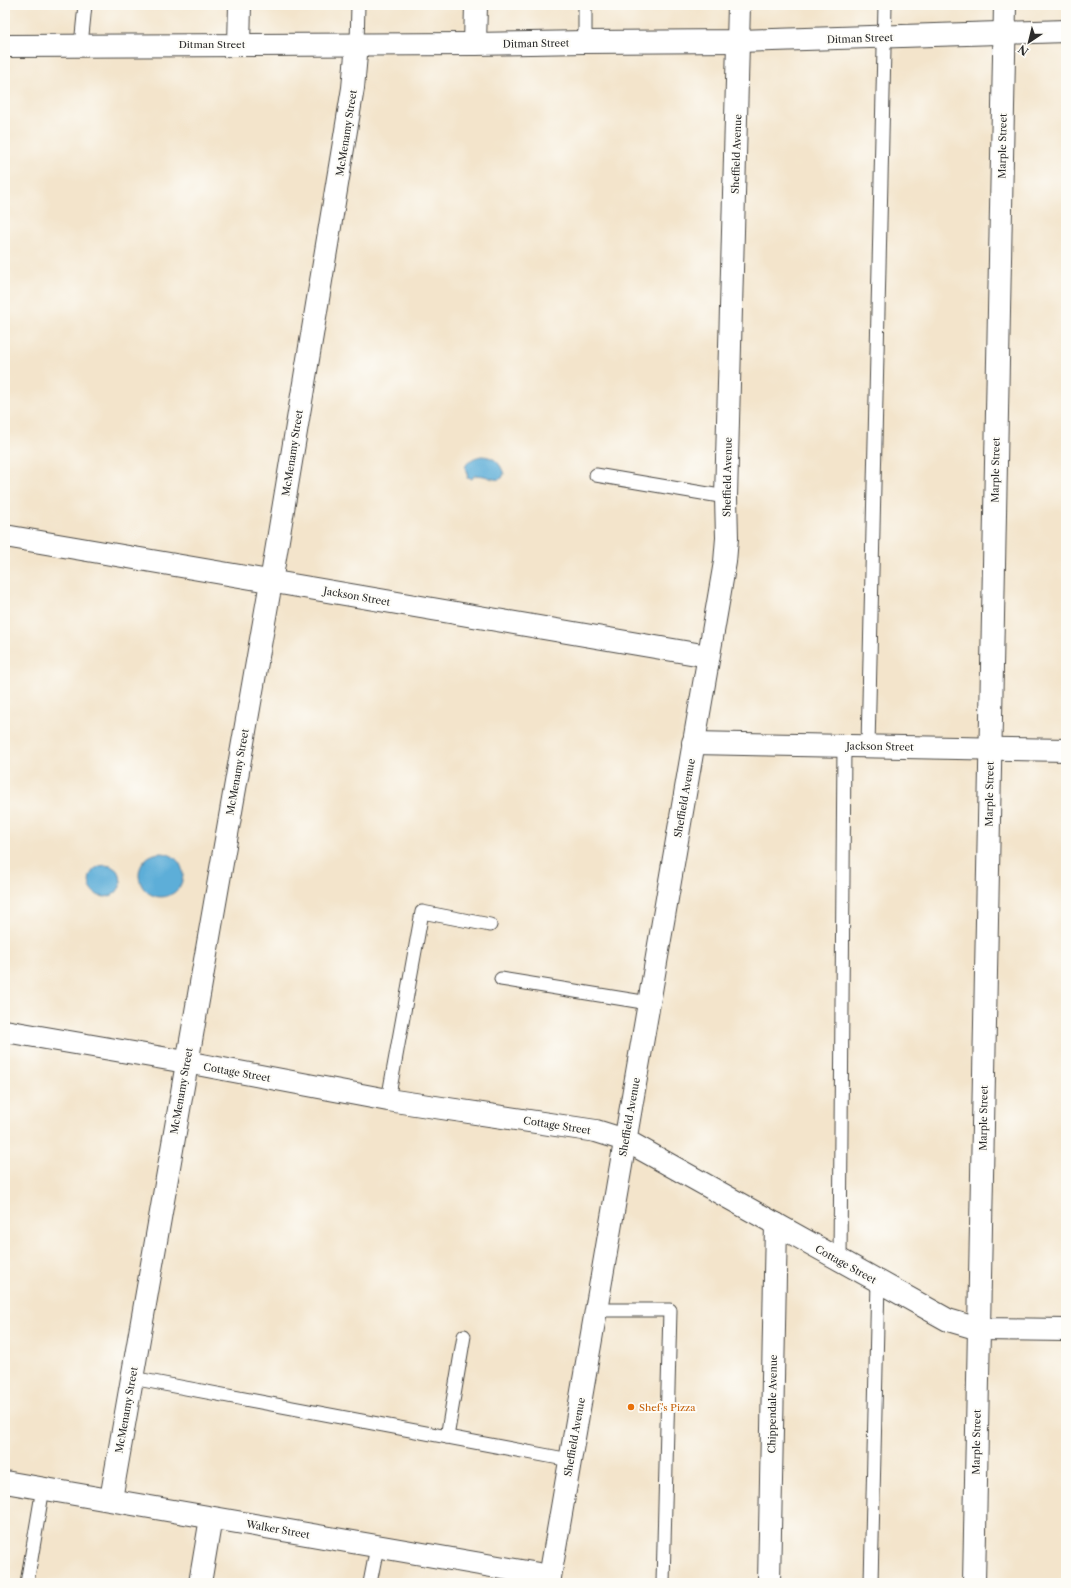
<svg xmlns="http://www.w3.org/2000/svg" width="1071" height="1588" font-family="'Libre Caslon Text',serif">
  <rect width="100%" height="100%" fill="#fdfcf7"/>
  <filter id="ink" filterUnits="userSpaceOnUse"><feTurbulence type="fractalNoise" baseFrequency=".025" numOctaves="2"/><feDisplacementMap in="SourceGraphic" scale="8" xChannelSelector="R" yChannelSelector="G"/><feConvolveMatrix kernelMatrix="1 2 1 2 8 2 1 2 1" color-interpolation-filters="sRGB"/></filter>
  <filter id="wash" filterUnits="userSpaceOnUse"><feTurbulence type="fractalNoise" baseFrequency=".012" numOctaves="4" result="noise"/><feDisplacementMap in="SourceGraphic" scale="16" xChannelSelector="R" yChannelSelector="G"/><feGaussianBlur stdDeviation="0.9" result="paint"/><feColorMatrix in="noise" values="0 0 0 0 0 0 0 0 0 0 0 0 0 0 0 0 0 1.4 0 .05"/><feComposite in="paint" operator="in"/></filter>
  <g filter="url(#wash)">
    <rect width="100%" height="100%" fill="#f3e4cb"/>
    <!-- water -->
    <g fill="#5daed8" stroke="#446c82">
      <path d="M 481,456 C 493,456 500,462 504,474 L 502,478 C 493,483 487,473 474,476 L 472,479 L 467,478 L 468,473 L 465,467 C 469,460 473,458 481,456 Z"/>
      <circle cx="161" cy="875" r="22"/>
      <circle cx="105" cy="881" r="16"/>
    </g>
  </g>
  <g filter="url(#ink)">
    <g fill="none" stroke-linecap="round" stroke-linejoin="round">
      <defs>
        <g id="lane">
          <path d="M 585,42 L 585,5"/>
          <path d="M 357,44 L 358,5"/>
          <path d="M 81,45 L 85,5"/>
          <path d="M 596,475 L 726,497"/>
          <path d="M 868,746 L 885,5"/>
          <path d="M 501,979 L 649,1003"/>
          <path d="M 388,1100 L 422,912 L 490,925"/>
          <path d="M 840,1260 L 844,746"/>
          <path d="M 596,1310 L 670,1310 L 663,1583"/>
          <path d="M 132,1378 L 570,1460"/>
          <path d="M 447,1437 L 464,1336"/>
          <path d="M 27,1583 L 43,1488"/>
          <path d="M 370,1583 L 377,1547"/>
          <path d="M 871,1583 L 878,1281"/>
        </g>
        <g id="street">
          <path d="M 239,44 L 240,5"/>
          <path d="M 475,44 L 476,5"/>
          <path d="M 5,46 L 475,44 L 585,42 L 739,41 L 1066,31"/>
          <path d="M 5,536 L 708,656"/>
          <path d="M 693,743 L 1066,750"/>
          <path d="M 5,1031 L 186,1062 L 388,1100 L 596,1131 L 625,1140 L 948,1320 L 979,1329 L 1066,1330"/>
          <path d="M 5,1482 L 550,1576"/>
          <path d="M 111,1499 L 271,582 L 353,88 L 357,44"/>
          <path d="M 200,1583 L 211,1518"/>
          <path d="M 549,1583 L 725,562 L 727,538 L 726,497 L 739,5"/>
          <path d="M 769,1583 L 776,1224"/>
          <path d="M 974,1583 L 1005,5"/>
        </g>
      </defs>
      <!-- lane casing -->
      <use href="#lane" stroke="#494743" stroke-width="15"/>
      <!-- street casing -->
      <use href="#street" stroke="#494743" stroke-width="24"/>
      <!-- lane -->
      <use href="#lane" stroke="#fff" stroke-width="13"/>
      <!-- street -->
      <use href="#street" stroke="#fff" stroke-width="22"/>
    </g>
  </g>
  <!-- markers -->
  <circle fill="#e8710a" stroke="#fdfcf7" stroke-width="1.5" cx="631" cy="1407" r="4"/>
  <g text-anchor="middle" stroke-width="4" stroke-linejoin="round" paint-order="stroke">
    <!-- street labels -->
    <g font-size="10" fill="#2b2b2b" stroke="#fdfcf7">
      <text transform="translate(860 38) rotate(-2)" y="4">Ditman Street</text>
      <text transform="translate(536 43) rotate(-1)" y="4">Ditman Street</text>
      <text x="212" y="48">Ditman Street</text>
      <text transform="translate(346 133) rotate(-81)" y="4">McMenamy Street</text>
      <text transform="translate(1002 146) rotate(-89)" y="4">Marple Street</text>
      <text transform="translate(736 154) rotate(-88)" y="4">Sheffield Avenue</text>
      <text transform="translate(292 453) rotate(-81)" y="4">McMenamy Street</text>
      <text transform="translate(995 470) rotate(-89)" y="4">Marple Street</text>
      <text transform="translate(727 477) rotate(-89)" y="4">Sheffield Avenue</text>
      <text transform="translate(357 596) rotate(10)" y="4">Jackson Street</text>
      <text transform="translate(880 746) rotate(1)" y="4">Jackson Street</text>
      <text transform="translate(237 772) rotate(-80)" y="4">McMenamy Street</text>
      <text transform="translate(989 794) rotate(-89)" y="4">Marple Street</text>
      <text transform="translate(684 798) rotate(-80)" y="4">Sheffield Avenue</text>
      <text transform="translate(237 1072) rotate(10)" y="4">Cottage Street</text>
      <text transform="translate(181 1091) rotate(-80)" y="4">McMenamy Street</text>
      <text transform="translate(629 1117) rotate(-80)" y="4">Sheffield Avenue</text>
      <text transform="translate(983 1118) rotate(-89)" y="4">Marple Street</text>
      <text transform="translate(557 1125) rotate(9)" y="4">Cottage Street</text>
      <text transform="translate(846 1264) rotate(29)" y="4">Cottage Street</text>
      <text transform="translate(772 1404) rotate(-89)" y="4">Chippendale Avenue</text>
      <text transform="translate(126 1410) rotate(-80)" y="4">McMenamy Street</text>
      <text transform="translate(574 1437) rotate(-80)" y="4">Sheffield Avenue</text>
      <text transform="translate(976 1442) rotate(-89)" y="4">Marple Street</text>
      <text transform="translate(278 1529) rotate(10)" y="4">Walker Street</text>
    </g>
    <!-- food labels -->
    <g font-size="10" fill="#c56008" stroke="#fdfcf7" text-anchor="start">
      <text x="639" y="1411">Shef's Pizza</text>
    </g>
  </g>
  <!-- margin -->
  <rect width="1071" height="1588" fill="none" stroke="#fdfcf7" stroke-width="20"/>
  <!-- north arrow -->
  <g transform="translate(1029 42) rotate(215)" stroke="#fdfcf7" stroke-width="3" paint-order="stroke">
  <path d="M0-3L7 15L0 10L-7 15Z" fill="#2b2b2b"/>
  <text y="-6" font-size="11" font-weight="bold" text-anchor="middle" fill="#2b2b2b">N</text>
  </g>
</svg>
